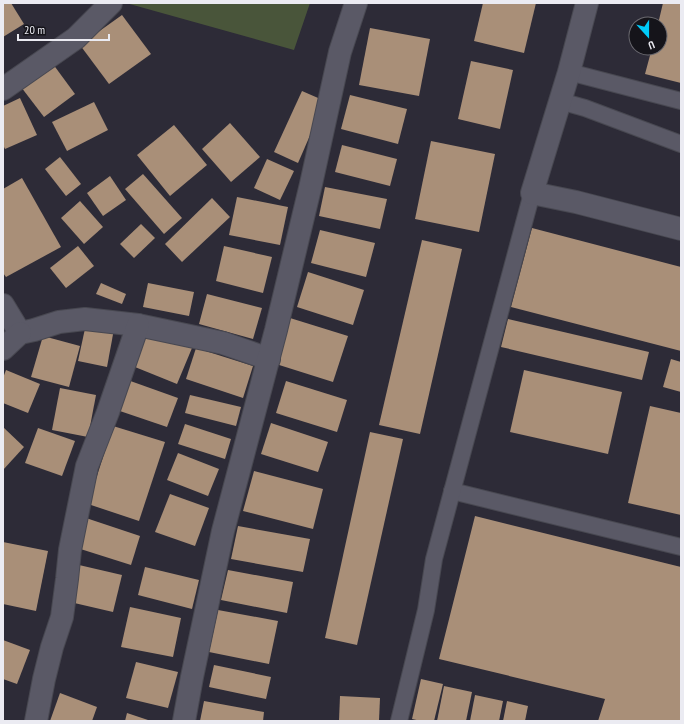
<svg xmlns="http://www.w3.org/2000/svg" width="684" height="724" font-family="'PT Sans Narrow',sans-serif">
  <rect width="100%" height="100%" fill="#2d2b37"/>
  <!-- green -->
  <path fill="#49553a" d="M 126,3 L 310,3 L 294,50 Z"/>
  <!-- building -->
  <g fill="#a98f78">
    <path d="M 3,3 L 11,3 L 24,24 L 3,37 Z"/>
    <path d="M 483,3 L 536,3 L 524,53 L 474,41 Z"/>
    <path d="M 663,3 L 681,3 L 681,83 L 645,74 L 652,48 L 660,48 L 660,24 L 658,24 Z"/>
    <path d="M 122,15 L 151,54 L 109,84 L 80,45 Z"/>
    <path d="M 370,28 L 430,39 L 419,96 L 359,85 Z"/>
    <path d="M 50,60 L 75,94 L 44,117 L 18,83 Z"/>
    <path d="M 471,61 L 513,70 L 500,129 L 458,119 Z"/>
    <path d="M 302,91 L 325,101 L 298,163 L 274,152 Z"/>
    <path d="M 350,95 L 407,109 L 398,144 L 341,129 Z"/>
    <path d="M 20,98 L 37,135 L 5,149 L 3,145 L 3,106 Z"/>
    <path d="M 94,102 L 108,130 L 67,151 L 52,122 Z"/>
    <path d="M 230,123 L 260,157 L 231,182 L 202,149 Z"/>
    <path d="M 174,125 L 207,165 L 170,196 L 137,155 Z"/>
    <path d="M 431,141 L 495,154 L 479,232 L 415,219 Z"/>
    <path d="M 342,145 L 397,159 L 390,186 L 335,172 Z"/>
    <path d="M 60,157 L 81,184 L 66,196 L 45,169 Z"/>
    <path d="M 267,159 L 294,171 L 280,200 L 254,188 Z"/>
    <path d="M 143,174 L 182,218 L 164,234 L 125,189 Z"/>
    <path d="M 110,176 L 126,200 L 103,216 L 87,193 Z"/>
    <path d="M 22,178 L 61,247 L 6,277 L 3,273 L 3,189 Z"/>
    <path d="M 325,187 L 387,199 L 380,229 L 319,216 Z"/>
    <path d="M 237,197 L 288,207 L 280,245 L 229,235 Z"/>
    <path d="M 212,198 L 230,217 L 182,262 L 165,244 Z"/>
    <path d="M 80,201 L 103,227 L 84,244 L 61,218 Z"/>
    <path d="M 141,224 L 155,238 L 134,258 L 120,244 Z"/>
    <path d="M 532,228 L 681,267 L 681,351 L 511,307 Z"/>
    <path d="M 320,230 L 375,243 L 366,277 L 311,263 Z"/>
    <path d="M 422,240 L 462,249 L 420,434 L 379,425 Z"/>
    <path d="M 78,246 L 94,266 L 66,288 L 50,268 Z"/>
    <path d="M 224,246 L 272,257 L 263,293 L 216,281 Z"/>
    <path d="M 308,272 L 364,290 L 353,325 L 297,307 Z"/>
    <path d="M 101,283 L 126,294 L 122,304 L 96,294 Z"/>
    <path d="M 148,283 L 194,292 L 189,316 L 143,307 Z"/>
    <path d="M 207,294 L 262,308 L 253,339 L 199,324 Z"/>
    <path d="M 290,318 L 348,336 L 333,382 L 276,364 Z"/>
    <path d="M 508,319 L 649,352 L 642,380 L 501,347 Z"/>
    <path d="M 86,324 L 114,329 L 107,367 L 78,361 Z"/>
    <path d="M 145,329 L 192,348 L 177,384 L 130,365 Z"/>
    <path d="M 43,336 L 80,346 L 69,387 L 31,377 Z"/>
    <path d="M 196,348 L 253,366 L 243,398 L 186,379 Z"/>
    <path d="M 671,359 L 681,362 L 681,392 L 663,387 Z"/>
    <path d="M 6,370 L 40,384 L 28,413 L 3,403 L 3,378 Z"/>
    <path d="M 524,370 L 622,392 L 608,454 L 510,432 Z"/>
    <path d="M 122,378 L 178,398 L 167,427 L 111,408 Z"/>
    <path d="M 286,381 L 347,400 L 337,432 L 276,413 Z"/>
    <path d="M 60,388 L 96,395 L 88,437 L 52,430 Z"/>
    <path d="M 190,395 L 241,407 L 236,426 L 185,413 Z"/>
    <path d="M 650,406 L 681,413 L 681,515 L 628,503 Z"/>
    <path d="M 271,423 L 328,442 L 318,472 L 261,454 Z"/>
    <path d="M 185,424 L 231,439 L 225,459 L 178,444 Z"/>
    <path d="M 113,426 L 165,442 L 139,521 L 88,504 Z"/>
    <path d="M 3,427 L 24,447 L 3,470 Z"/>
    <path d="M 38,428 L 75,441 L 62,476 L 25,463 Z"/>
    <path d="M 370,432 L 403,439 L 357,645 L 325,638 Z"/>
    <path d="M 178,453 L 219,469 L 208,496 L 167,480 Z"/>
    <path d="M 254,471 L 323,489 L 313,529 L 243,511 Z"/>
    <path d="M 170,494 L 209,508 L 195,546 L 155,532 Z"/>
    <path d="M 80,516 L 140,536 L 131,565 L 71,546 Z"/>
    <path d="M 475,516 L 681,567 L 681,721 L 598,721 L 605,699 L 439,659 Z"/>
    <path d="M 238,526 L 310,539 L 303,572 L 231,559 Z"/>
    <path d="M 3,542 L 48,551 L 36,611 L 3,604 Z"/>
    <path d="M 79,565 L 122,575 L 113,612 L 70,602 Z"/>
    <path d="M 145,567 L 199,580 L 192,609 L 138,595 Z"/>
    <path d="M 228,570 L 293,582 L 287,613 L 221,600 Z"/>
    <path d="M 130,607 L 181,618 L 173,657 L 121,647 Z"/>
    <path d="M 218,610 L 278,621 L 269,664 L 209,652 Z"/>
    <path d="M 3,640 L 30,650 L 17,684 L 3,679 Z"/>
    <path d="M 136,662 L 178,672 L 168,708 L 126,698 Z"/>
    <path d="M 214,665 L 271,677 L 266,699 L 209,687 Z"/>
    <path d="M 421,679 L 443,684 L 434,721 L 421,721 L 412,719 Z"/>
    <path d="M 444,686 L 472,692 L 466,721 L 437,721 Z"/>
    <path d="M 60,693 L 97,707 L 92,721 L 50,721 Z"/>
    <path d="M 475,695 L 503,701 L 499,721 L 470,721 Z"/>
    <path d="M 340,696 L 380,698 L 379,721 L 339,721 Z"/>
    <path d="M 204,701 L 264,712 L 263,721 L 200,721 Z"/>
    <path d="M 507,701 L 528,706 L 525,721 L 503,721 Z"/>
    <path d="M 127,713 L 151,721 L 125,721 Z"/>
  </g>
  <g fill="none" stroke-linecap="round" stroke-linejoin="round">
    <defs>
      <g id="service">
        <path d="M 569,72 L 681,101"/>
        <path d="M 560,101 L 585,108 L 681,144"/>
        <path d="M 452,491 L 681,547"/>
        <path d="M 399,721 L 426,610 L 434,559 L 532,193"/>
      </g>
      <g id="minor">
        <path d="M 587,3 L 569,72 L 532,193 L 576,202 L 681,229"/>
        <path d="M 3,89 L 76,38 L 111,3"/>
        <path d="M 3,305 L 20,333 L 34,330 L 59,322 L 85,319 L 138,325 L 223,343 L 269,359"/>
        <path d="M 3,349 L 20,333"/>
        <path d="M 36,721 L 44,679 L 52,647 L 62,617 L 67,579 L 70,550 L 87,466 L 108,412 L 138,325"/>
        <path d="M 184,721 L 192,677 L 223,531 L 276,330 L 311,184 L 340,52 L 356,3"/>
      </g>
    </defs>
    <!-- service casing -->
    <use href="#service" stroke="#484851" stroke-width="18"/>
    <!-- minor casing -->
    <use href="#minor" stroke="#484851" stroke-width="24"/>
    <!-- service -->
    <use href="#service" stroke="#5a5966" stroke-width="16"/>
    <!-- minor -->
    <use href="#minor" stroke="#5a5966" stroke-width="22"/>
  </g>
  <!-- border -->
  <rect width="684" height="724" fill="none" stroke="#ebebf2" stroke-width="8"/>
  <!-- north arrow -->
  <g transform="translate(648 36) rotate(159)"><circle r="19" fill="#15141a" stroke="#6b6a70"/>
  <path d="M0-3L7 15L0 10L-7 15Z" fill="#00cbf9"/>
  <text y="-6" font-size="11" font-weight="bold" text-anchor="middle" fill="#ebebf2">U</text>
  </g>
  <!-- scale -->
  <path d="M18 34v6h91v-6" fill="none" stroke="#ebebf2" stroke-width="2"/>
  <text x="24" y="34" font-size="12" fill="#ebebf2" stroke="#15141a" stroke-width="3" paint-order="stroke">20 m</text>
</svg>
